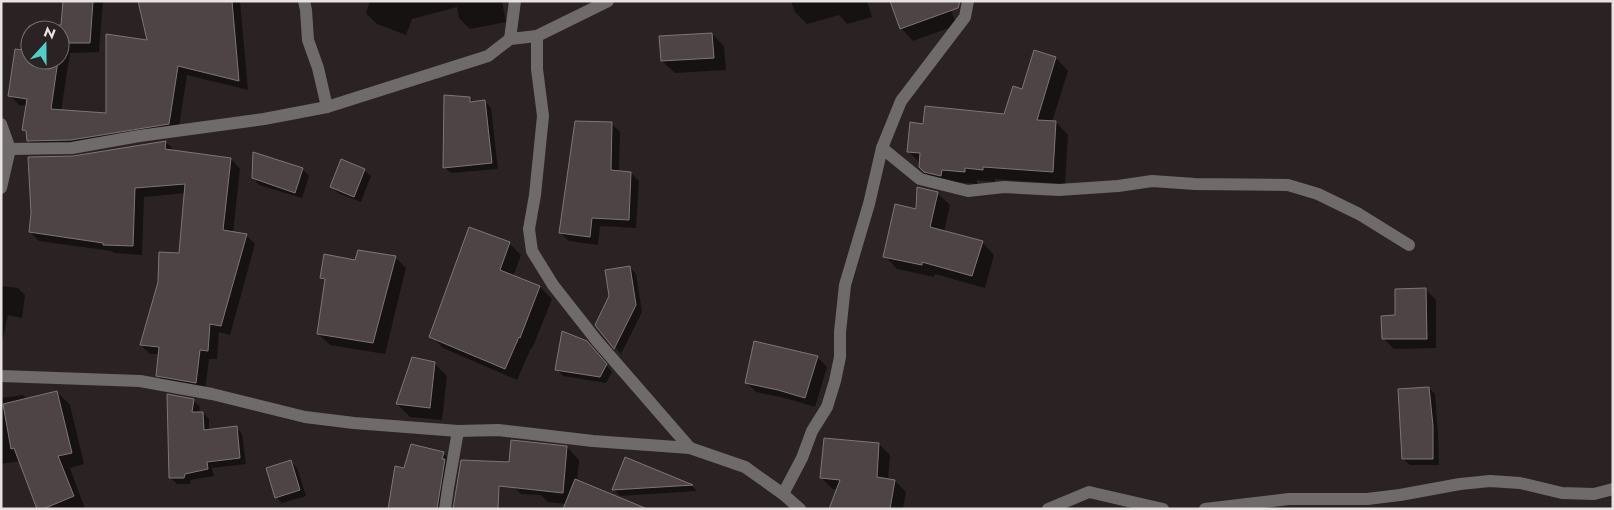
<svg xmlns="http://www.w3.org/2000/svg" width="1614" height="510" font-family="Jost,sans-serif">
  <rect width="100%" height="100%" fill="#2b2223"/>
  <!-- shadow -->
  <g fill="#0007">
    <path d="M 64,1 L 103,1 L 99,52 L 70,53 L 61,111 L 107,114 L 148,42 L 139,1 L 240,1 L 248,90 L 187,75 L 178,133 L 38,150 L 28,140 L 28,135 L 23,130 L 27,106 L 19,105 L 10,95 L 30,52 L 30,60 L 60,60 L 60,30 L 31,30 L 62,26 Z"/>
    <path d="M 370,1 L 502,1 L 506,22 L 470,29 L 459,18 L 457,7 L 412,19 L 406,35 L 377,24 L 366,13 Z"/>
    <path d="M 791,1 L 867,1 L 872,17 L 847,24 L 839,15 L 807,24 L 795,12 Z"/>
    <path d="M 947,1 L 957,25 L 913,41 L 901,28 Z"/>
    <path d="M 712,34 L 724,46 L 726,70 L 675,73 L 662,61 Z"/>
    <path d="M 1035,52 L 1056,58 L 1068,71 L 1052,122 L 1056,122 L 1068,135 L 1065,184 L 995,179 L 995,182 L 977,180 L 977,184 L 933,180 L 920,167 L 920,163 L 908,151 L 924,125 L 1005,115 L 1023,91 Z"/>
    <path d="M 470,98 L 475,103 L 485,102 L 491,108 L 498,169 L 451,173 L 444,167 Z"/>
    <path d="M 612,124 L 620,132 L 619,172 L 631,173 L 639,181 L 636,228 L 600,226 L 598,245 L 569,241 L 560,233 Z"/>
    <path d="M 166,142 L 175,151 L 231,159 L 240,169 L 233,233 L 246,235 L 255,244 L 230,335 L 219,332 L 217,359 L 209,359 L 205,391 L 166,384 L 157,375 L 160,354 L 150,354 L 141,345 L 180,255 L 186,193 L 144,197 L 142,255 L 114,253 L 111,251 L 39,241 L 30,232 L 74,157 Z"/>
    <path d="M 302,169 L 309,176 L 302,198 L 259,185 L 253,178 Z"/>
    <path d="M 364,170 L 371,176 L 361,202 L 338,193 L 331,187 Z"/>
    <path d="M 937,193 L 950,205 L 944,232 L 982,242 L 994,255 L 985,288 L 935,274 L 934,277 L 897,269 L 885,256 Z"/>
    <path d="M 509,243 L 521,255 L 513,277 L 540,287 L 552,299 L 532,349 L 531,348 L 517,380 L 443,348 L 431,336 Z"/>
    <path d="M 395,257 L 406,268 L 385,354 L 330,345 L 318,334 L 326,282 L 321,278 L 356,261 Z"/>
    <path d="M 630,267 L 636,274 L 642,312 L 621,354 L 596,325 Z"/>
    <path d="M 1,286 L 18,288 L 25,295 L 22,318 L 8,315 L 1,348 Z"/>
    <path d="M 1426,290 L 1436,300 L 1436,348 L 1394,349 L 1384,339 L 1396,316 Z"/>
    <path d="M 593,349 L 612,372 L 606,383 L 563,376 L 557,369 Z"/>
    <path d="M 817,357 L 827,367 L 815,407 L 789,399 L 756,392 L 746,382 Z"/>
    <path d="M 434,363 L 447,376 L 442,420 L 410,417 L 397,404 Z"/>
    <path d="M 1429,388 L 1435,394 L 1438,433 L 1439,465 L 1410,465 L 1403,459 Z"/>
    <path d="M 57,392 L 70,405 L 84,464 L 70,468 L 85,509 L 38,509 L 20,461 L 1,464 L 1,398 L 23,395 L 27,399 Z"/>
    <path d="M 193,400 L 200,407 L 199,413 L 203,413 L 209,419 L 209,430 L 236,427 L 242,434 L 246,464 L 212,468 L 214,476 L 191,480 L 190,484 L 177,484 L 170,477 Z"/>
    <path d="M 879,444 L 890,455 L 888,480 L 895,481 L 906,492 L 903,509 L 831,509 L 838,489 L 833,489 L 821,478 Z"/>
    <path d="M 567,447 L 579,460 L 575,505 L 548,502 L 541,495 L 521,494 L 508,481 Z"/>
    <path d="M 443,453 L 452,463 L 444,509 L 390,509 L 405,470 Z"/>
    <path d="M 626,459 L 692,486 L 697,491 L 620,496 L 614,490 Z"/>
    <path d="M 291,462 L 297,468 L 306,496 L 282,503 L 276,497 Z"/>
  </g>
  <!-- building -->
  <g fill="#4e4445" stroke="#807576">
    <path d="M 63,1 L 93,1 L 90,43 L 60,43 L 60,46 L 60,30 L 30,30 L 30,49 L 29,26 L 61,25 Z"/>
    <path d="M 138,1 L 232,1 L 239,81 L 178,66 L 169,124 L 71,140 L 27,141 L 26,131 L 22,130 L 27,99 L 8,96 L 15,49 L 30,51 L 30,60 L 58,60 L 51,109 L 106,113 L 106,34 L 147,40 Z"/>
    <path d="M 890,1 L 960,1 L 958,8 L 900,29 Z"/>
    <path d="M 712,33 L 714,58 L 661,61 L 659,36 Z"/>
    <path d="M 1034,50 L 1056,57 L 1037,120 L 1056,121 L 1053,172 L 983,167 L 983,170 L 965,168 L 965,172 L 942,170 L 941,176 L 924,172 L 919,167 L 920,153 L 907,152 L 910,122 L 923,124 L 925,106 L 1004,114 L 1013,86 L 1022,89 Z"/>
    <path d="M 444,95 L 470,97 L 470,102 L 485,100 L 492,163 L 443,168 Z"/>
    <path d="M 575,121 L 612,122 L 611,170 L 631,172 L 629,220 L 592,218 L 590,237 L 559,233 Z"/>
    <path d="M 166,141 L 165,149 L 231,158 L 223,230 L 247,234 L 221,326 L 210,324 L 208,351 L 200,350 L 196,383 L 156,376 L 159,347 L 140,345 L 158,282 L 159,252 L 179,253 L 185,184 L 135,188 L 133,246 L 103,245 L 103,243 L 29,232 L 31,213 L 28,157 L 73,156 Z"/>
    <path d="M 253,152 L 303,168 L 295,193 L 252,178 Z"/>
    <path d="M 341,159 L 365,169 L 354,197 L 330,187 Z"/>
    <path d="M 917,187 L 938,192 L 930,227 L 983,241 L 972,276 L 922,262 L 922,265 L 883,257 L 895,204 L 916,209 Z"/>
    <path d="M 469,227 L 510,242 L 500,270 L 540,286 L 520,338 L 519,337 L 505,369 L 429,337 Z"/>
    <path d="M 358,250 L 396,256 L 373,343 L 317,334 L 325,279 L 320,278 L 324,254 L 355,260 Z"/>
    <path d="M 630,266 L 636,305 L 614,349 L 595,325 L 609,296 L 605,270 Z"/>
    <path d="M 1426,288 L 1427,339 L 1382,339 L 1381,316 L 1395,315 L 1395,289 Z"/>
    <path d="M 562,331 L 587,341 L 607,364 L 600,377 L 555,370 Z"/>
    <path d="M 754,341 L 818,356 L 805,398 L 778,390 L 745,383 Z"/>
    <path d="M 412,357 L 435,362 L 430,408 L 396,404 Z"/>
    <path d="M 1429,387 L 1433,426 L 1433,459 L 1402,459 L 1398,389 Z"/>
    <path d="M 57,391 L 72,453 L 58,456 L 74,496 L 43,509 L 37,509 L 14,448 L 11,449 L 3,404 Z"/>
    <path d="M 167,394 L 194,399 L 192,412 L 203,412 L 204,430 L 237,426 L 240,458 L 207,462 L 208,469 L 185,474 L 184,478 L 169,478 Z"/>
    <path d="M 824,438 L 879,443 L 877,477 L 895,480 L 890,509 L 829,509 L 840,480 L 820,478 Z"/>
    <path d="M 511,440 L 567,446 L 563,493 L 499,486 L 498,509 L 453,509 L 461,460 L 509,462 Z"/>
    <path d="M 411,444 L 444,452 L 442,459 L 445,459 L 437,509 L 388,509 L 395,466 L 404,468 Z"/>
    <path d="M 625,457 L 693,485 L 612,490 Z"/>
    <path d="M 291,460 L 300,490 L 275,498 L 266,468 Z"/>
    <path d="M 575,479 L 645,508 L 645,509 L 563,509 Z"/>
  </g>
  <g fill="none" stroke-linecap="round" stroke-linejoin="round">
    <!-- minor -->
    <g stroke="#706b6b" stroke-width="12">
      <path d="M 304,1 L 306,10 L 308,40 L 318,68 L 327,107"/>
      <path d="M 537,36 L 537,69 L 543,116 L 535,195 L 529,229 L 532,251 L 553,285 L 597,341 L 690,448"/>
      <path d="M 510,39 L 515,1"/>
      <path d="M 1,124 L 10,149 L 1,188"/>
      <path d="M 882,148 L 920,179 L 968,191 L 1004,187 L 1059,190 L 1118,186 L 1152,181 L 1195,184 L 1288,185 L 1318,194 L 1359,214 L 1409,245"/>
      <path d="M 1,151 L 10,149 L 72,148 L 139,136 L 264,119 L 327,107 L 488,56 L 510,39 L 537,36 L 608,1"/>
      <path d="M 1,376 L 140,381 L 212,394 L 305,417 L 354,423 L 458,431 L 498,430 L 593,441 L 690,448 L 745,467 L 783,494 L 800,509"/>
      <path d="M 783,494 L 802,458 L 812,431 L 827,407 L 835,381 L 840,357 L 840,332 L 845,285 L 869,204 L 882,148 L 901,101 L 965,17 L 968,1"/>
      <path d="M 445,509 L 448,488 L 458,431"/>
      <path d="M 1048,509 L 1089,492 L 1163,509"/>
      <path d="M 1205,509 L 1289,499 L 1367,499 L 1400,495 L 1460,484 L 1490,481 L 1520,483 L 1562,493 L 1594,494 L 1613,489"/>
    </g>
  </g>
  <!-- border -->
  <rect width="1614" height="510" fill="none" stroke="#e8e2e3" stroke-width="5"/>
  <!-- north arrow -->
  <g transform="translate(45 45) rotate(21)"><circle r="24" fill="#2b2223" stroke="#776f70"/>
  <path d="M0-4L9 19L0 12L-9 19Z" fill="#53cdc9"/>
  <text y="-8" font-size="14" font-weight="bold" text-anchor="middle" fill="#e8e2e3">N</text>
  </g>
</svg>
